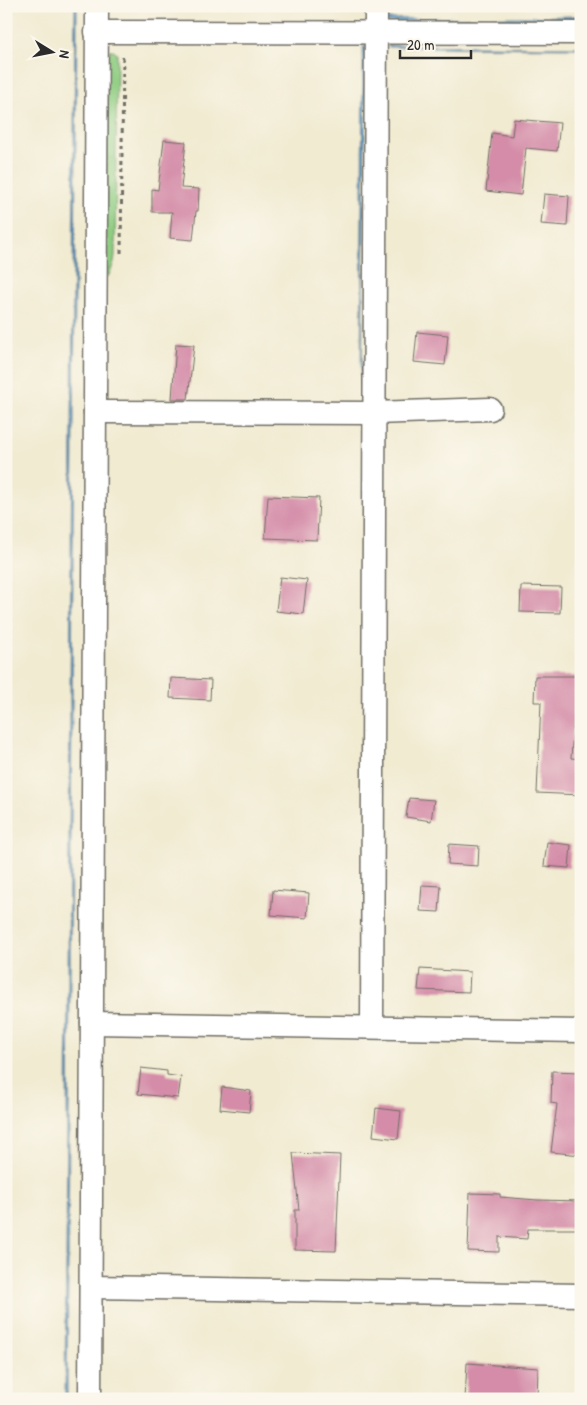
<svg xmlns="http://www.w3.org/2000/svg" width="587" height="1405" font-family="'Patrick Hand',sans-serif">
  <rect width="100%" height="100%" fill="#fbf7ec"/>
  <filter id="ink" filterUnits="userSpaceOnUse"><feTurbulence type="fractalNoise" baseFrequency=".02" numOctaves="2"/><feDisplacementMap in="SourceGraphic" scale="10" xChannelSelector="R" yChannelSelector="G"/><feConvolveMatrix kernelMatrix="1 2 1 2 8 2 1 2 1" color-interpolation-filters="sRGB"/></filter>
  <filter id="wash" filterUnits="userSpaceOnUse"><feTurbulence type="fractalNoise" baseFrequency=".0096" numOctaves="4" result="noise"/><feDisplacementMap in="SourceGraphic" scale="20" xChannelSelector="R" yChannelSelector="G"/><feGaussianBlur stdDeviation="1.12" result="paint"/><feColorMatrix in="noise" values="0 0 0 0 0 0 0 0 0 0 0 0 0 0 0 0 0 1.4 0 .05"/><feComposite in="paint" operator="in"/></filter>
  <g filter="url(#wash)">
    <rect width="100%" height="100%" fill="#f1ebd2"/>
    <!-- green -->
    <path fill="#90cd83" stroke="#5e7c57" d="M 110,50 L 114,50 L 117,54 L 115,255 L 114,263 L 108,277 L 106,275 L 107,54 Z"/>
    <!-- water -->
    <g fill="#5ea4d4" stroke="#446880">
      <path d="M 75,6 L 77,6 L 67,1399 L 65,1399 Z"/>
      <path d="M 581,16 L 581,19 L 386,22 L 387,19 Z"/>
      <path d="M 388,45 L 581,47 L 581,48 L 389,47 Z"/>
      <path d="M 363,46 L 366,46 L 362,396 L 361,395 Z"/>
    </g>
    <g id="blocks">
      <!-- building -->
      <g fill="#d48ca8">
        <path d="M 514,119 L 560,123 L 557,151 L 526,148 L 521,195 L 486,191 L 492,133 L 512,136 Z"/>
        <path d="M 164,140 L 186,142 L 181,188 L 199,189 L 198,211 L 196,211 L 193,240 L 170,238 L 172,212 L 152,212 L 152,189 L 158,190 Z"/>
        <path d="M 544,194 L 569,196 L 567,226 L 541,224 Z"/>
        <path d="M 417,332 L 448,335 L 445,365 L 414,362 Z"/>
        <path d="M 176,344 L 194,345 L 188,399 L 172,399 Z"/>
        <path d="M 268,496 L 319,498 L 317,540 L 265,538 Z"/>
        <path d="M 280,577 L 307,580 L 303,614 L 276,611 Z"/>
        <path d="M 521,586 L 561,587 L 560,613 L 520,612 Z"/>
        <path d="M 535,676 L 577,676 L 577,707 L 575,707 L 571,758 L 581,759 L 581,795 L 537,793 L 541,702 L 534,702 Z"/>
        <path d="M 171,678 L 211,680 L 210,700 L 170,698 Z"/>
        <path d="M 409,798 L 434,800 L 431,821 L 406,817 Z"/>
        <path d="M 547,842 L 571,845 L 569,868 L 544,866 Z"/>
        <path d="M 449,844 L 479,846 L 478,866 L 448,864 Z"/>
        <path d="M 422,885 L 441,886 L 439,912 L 420,911 Z"/>
        <path d="M 273,890 L 309,893 L 307,918 L 271,915 Z"/>
        <path d="M 420,969 L 470,972 L 469,992 L 418,990 Z"/>
        <path d="M 141,1068 L 167,1071 L 167,1075 L 181,1077 L 178,1098 L 138,1094 Z"/>
        <path d="M 552,1071 L 581,1072 L 581,1155 L 551,1152 L 557,1104 L 551,1103 Z"/>
        <path d="M 222,1087 L 251,1091 L 249,1112 L 220,1109 Z"/>
        <path d="M 376,1108 L 401,1111 L 398,1139 L 373,1136 Z"/>
        <path d="M 293,1153 L 340,1155 L 336,1251 L 295,1250 L 295,1210 L 299,1210 Z"/>
        <path d="M 470,1193 L 500,1194 L 500,1197 L 537,1200 L 581,1201 L 581,1229 L 528,1229 L 527,1239 L 499,1237 L 499,1252 L 468,1251 Z"/>
        <path d="M 467,1363 L 538,1368 L 537,1399 L 465,1399 Z"/>
      </g>
    </g>
  </g>
  <g filter="url(#ink)">
    <use href="#blocks" fill-opacity="0" stroke="#706e65" stroke-width="1"/>
    <g fill="none" stroke-linecap="round" stroke-linejoin="round">
      <defs>
        <g id="street">
          <path d="M 96,32 L 581,33"/>
          <path d="M 95,412 L 375,413 L 490,409"/>
          <path d="M 92,1023 L 581,1031"/>
          <path d="M 372,1027 L 376,6"/>
          <path d="M 91,1287 L 581,1295"/>
          <path d="M 90,1399 L 97,6"/>
        </g>
      </defs>
      <!-- street casing -->
      <use href="#street" stroke="#706e65" stroke-width="25"/>
      <!-- path -->
      <path stroke="#706e65" stroke-width="3" stroke-dasharray="4 4" stroke-linecap="butt" d="M 121,253 L 123,54"/>
      <!-- street -->
      <use href="#street" stroke="#fff" stroke-width="22"/>
    </g>
  </g>
  <!-- margin -->
  <rect width="587" height="1405" fill="none" stroke="#fbf7ec" stroke-width="25"/>
  <!-- north arrow -->
  <g transform="translate(52 52) rotate(100)" stroke="#fbf7ec" stroke-width="4" paint-order="stroke">
  <path d="M0-4L9 19L0 12L-9 19Z" fill="#2b2b2b"/>
  <text y="-8" font-size="14" font-weight="bold" text-anchor="middle" fill="#2b2b2b">N</text>
  </g>
  <!-- scale -->
  <path d="M400 50v8h71v-8" fill="none" stroke="#2b2b2b" stroke-width="2.5"/>
  <text x="407" y="50" font-size="15" fill="#2b2b2b" stroke="#fbf7ec" stroke-width="4" paint-order="stroke">20 m</text>
</svg>
